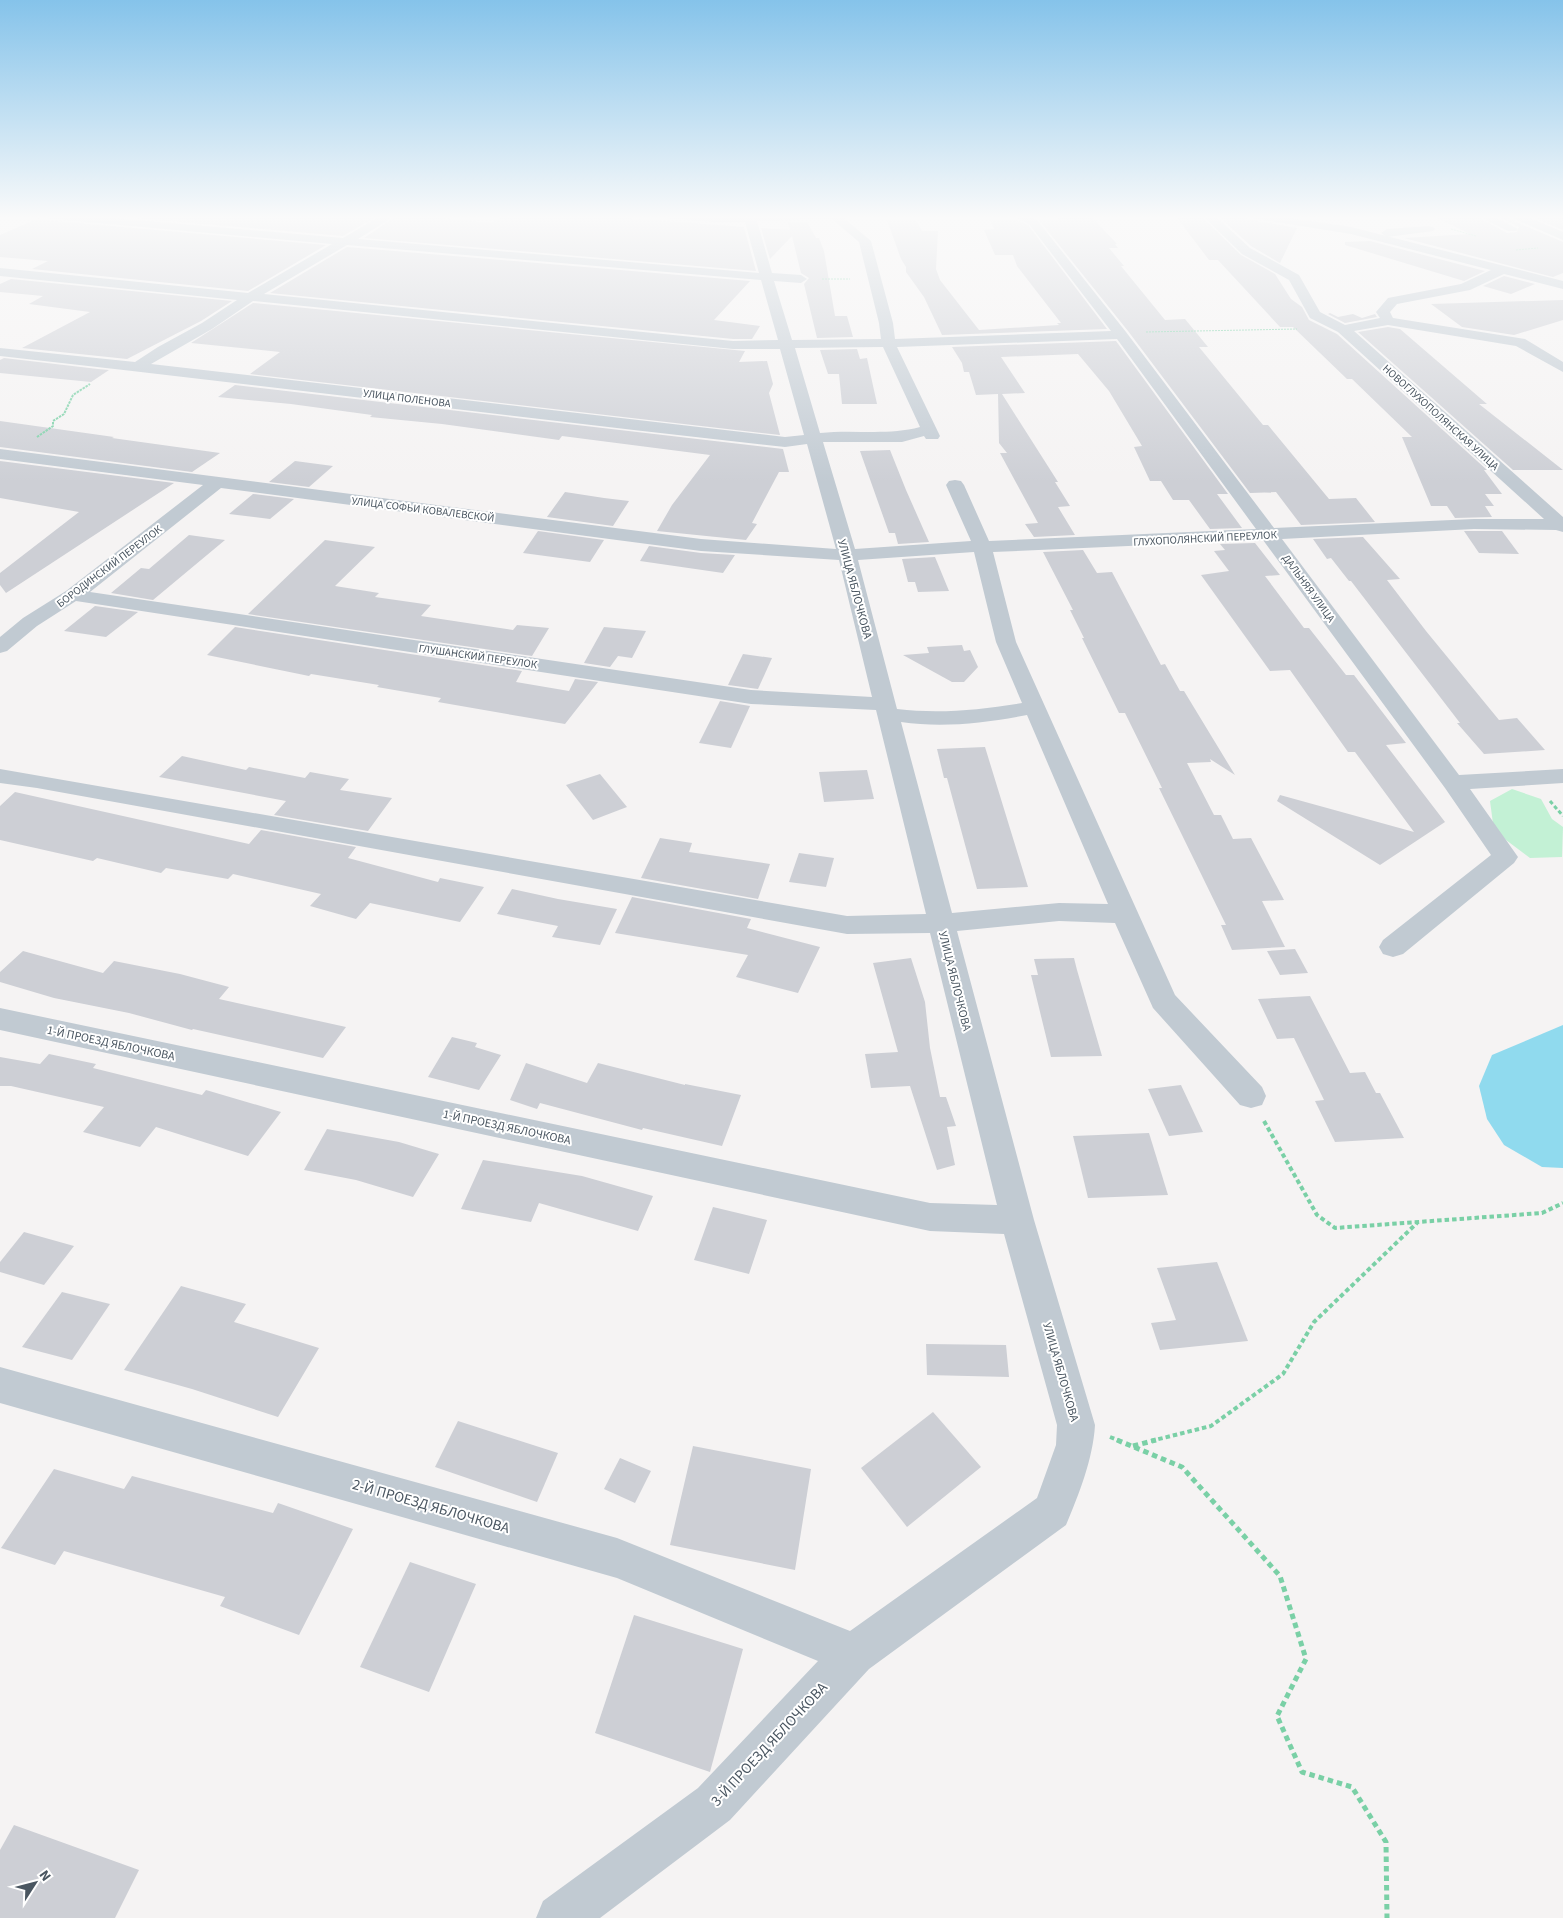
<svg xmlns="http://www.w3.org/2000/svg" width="1563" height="1918" font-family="'Source Sans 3',sans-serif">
  <rect width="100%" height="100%" fill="#f5f3f3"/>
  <!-- green -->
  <path fill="#c3f1d5" d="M 1512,789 L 1541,799 L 1552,819 L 1563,827 L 1562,857 L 1530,858 L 1494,831 L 1490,801 Z"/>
  <!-- water -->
  <path fill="#90daee" d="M 1563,1025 L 1563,1168 L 1542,1167 L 1504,1145 L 1487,1119 L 1479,1086 L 1492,1055 Z"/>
  <!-- building -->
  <g fill="#cdcfd5">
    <path d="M 99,215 L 379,215 L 343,236 Z"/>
    <path d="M 398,215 L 414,215 L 491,223 L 505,215 L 588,215 L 744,227 L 756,271 L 364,238 Z"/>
    <path d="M 1055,215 L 1090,215 L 1117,244 L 1115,244 L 1118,248 L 1109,248 L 1124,266 L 1121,266 L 1165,320 L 1185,319 L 1208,347 L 1199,347 L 1263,425 L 1268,425 L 1329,499 L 1356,498 L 1375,522 L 1301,525 L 1276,492 L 1250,493 L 1128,331 L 1039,220 L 1059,220 Z"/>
    <path d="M 1175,215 L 1200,215 L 1241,255 L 1275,274 L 1291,299 L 1302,307 L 1309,320 L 1337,334 L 1487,470 L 1484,470 L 1502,494 L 1485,494 L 1494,506 L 1485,506 L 1492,517 L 1455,518 L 1447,506 L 1431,506 L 1402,437 L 1412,437 L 1352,379 L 1347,379 L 1293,327 L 1280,327 L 1218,260 L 1209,260 Z"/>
    <path d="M 1217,215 L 1243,215 L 1251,220 L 1297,228 L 1280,263 L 1251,246 Z"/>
    <path d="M 1431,215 L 1474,215 L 1507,233 L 1517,232 L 1519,227 L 1495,215 L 1506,215 L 1509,219 L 1563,242 L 1563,273 L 1553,277 L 1404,238 L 1470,234 Z"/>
    <path d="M 1527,215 L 1563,215 L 1563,230 Z"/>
    <path d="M 39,218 L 43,220 L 326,245 L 248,291 L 32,269 L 48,261 L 0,257 L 0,235 Z"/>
    <path d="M 887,220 L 916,220 L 922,231 L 938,231 L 936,269 L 940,280 L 979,330 L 1059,325 L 1057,323 L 1061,323 L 1017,266 L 1013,255 L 995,255 L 984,230 L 994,229 L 990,220 L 1017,220 L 1028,225 L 1107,329 L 942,335 L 924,297 L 906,272 L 906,267 L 901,259 Z"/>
    <path d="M 788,222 L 807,222 L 816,238 L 819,238 L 824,251 L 835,316 L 847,316 L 853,337 L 817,338 L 804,284 L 809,278 L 801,273 L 792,236 L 770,259 L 761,228 L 790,230 Z"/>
    <path d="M 1370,241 L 1485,271 L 1464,281 L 1345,245 L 1345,242 Z"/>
    <path d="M 347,247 L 750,281 L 714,320 L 760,326 L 752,339 L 733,339 L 270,293 Z"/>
    <path d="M 1504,276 L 1535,284 L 1511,294 L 1483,286 Z"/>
    <path d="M 11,279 L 232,301 L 201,321 L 127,359 L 22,348 L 90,312 L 29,304 L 43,296 L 0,292 L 0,284 Z"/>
    <path d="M 1563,300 L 1563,320 L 1514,335 L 1462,327 L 1431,304 Z"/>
    <path d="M 253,303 L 745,351 L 739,362 L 767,361 L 773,384 L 769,393 L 780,435 L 250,374 L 280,352 L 191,343 Z"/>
    <path d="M 1330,313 L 1338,317 L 1353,314 L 1362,318 L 1375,314 L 1377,317 L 1345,323 L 1328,314 Z"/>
    <path d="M 1388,327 L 1400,329 L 1487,404 L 1479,404 L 1563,470 L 1513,470 L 1358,332 Z"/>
    <path d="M 1116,341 L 1228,494 L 1217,494 L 1242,528 L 1210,529 L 1189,500 L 1173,500 L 1161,481 L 1150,481 L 1134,447 L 1142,446 L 1109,391 L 1078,354 L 1001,357 L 1025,393 L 1002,394 L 1058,482 L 1055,482 L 1070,506 L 1058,507 L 1075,535 L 1034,537 L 1025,524 L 1038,523 L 1000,453 L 1007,453 L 999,443 L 998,394 L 976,395 L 969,372 L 964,372 L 962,363 L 952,347 Z"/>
    <path d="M 857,349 L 860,359 L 867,358 L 877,404 L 842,404 L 839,374 L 828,374 L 820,350 Z"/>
    <path d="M 4,358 L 98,369 L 109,370 L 91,382 L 0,373 L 0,360 Z"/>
    <path d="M 235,385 L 783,449 L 789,472 L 779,472 L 752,523 L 757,524 L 746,540 L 657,531 L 672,505 L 710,455 L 562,436 L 559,440 L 442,424 L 370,417 L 372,415 L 291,404 L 218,397 Z"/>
    <path d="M 0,421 L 114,437 L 112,438 L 220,453 L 192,472 L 0,447 Z"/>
    <path d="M 890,450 L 906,490 L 929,542 L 898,544 L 895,533 L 889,533 L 860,451 Z"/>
    <path d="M 0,461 L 174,483 L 6,593 L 0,585 L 0,573 L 79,512 L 0,498 Z"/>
    <path d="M 295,461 L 333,466 L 309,487 L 269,482 Z"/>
    <path d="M 565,492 L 604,498 L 629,501 L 613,526 L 547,517 Z"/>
    <path d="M 253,494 L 294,499 L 270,519 L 229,514 Z"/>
    <path d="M 538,531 L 604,540 L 590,562 L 523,553 Z"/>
    <path d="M 1464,531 L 1502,531 L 1519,554 L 1479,553 Z"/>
    <path d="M 189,535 L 225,540 L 153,600 L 111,593 L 141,568 L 149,569 Z"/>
    <path d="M 1363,537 L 1400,579 L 1387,580 L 1426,631 L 1499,720 L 1517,718 L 1545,750 L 1484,754 L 1457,723 L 1460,723 L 1351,581 L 1349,581 L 1331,558 L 1327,559 L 1313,539 Z"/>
    <path d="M 325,540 L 375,547 L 335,586 L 379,593 L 375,597 L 431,605 L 421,616 L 513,630 L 517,625 L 549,628 L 532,656 L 248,614 Z"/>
    <path d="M 1255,543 L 1280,575 L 1265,576 L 1304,628 L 1309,628 L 1346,675 L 1354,675 L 1406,743 L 1386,745 L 1445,822 L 1380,865 L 1277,801 L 1280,795 L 1414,832 L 1355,752 L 1348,752 L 1290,670 L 1270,671 L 1201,575 L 1229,571 L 1214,551 L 1225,550 L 1220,544 Z"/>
    <path d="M 649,546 L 701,553 L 735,555 L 723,573 L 640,561 Z"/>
    <path d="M 1083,550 L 1097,573 L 1112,572 L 1161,665 L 1165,664 L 1180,691 L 1184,691 L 1235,775 L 1210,759 L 1211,762 L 1187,763 L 1214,815 L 1221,815 L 1233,839 L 1251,838 L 1284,900 L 1262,901 L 1285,947 L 1232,950 L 1221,925 L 1226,925 L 1159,788 L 1162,788 L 1125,713 L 1119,713 L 1082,638 L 1084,638 L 1070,610 L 1073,610 L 1043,552 Z"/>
    <path d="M 935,557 L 949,591 L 918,592 L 915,582 L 908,582 L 902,559 Z"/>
    <path d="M 95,606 L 138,612 L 106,637 L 64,631 Z"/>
    <path d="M 235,627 L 522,671 L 516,682 L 569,691 L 575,679 L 598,682 L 565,724 L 438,702 L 441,698 L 377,687 L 379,685 L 311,674 L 309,676 L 207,655 Z"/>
    <path d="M 604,627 L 646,631 L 632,658 L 618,656 L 610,667 L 584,663 Z"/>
    <path d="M 962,645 L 964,651 L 970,650 L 978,667 L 964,682 L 952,682 L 903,655 L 929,653 L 927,647 Z"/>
    <path d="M 743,654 L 772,658 L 758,689 L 728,685 Z"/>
    <path d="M 720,701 L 750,706 L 731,748 L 699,743 Z"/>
    <path d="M 985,747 L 1016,848 L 1028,887 L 977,889 L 947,778 L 944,778 L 937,749 Z"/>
    <path d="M 182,756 L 246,770 L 249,767 L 305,778 L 310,772 L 349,779 L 340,790 L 392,798 L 368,831 L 274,815 L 286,801 L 159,777 Z"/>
    <path d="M 867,770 L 874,799 L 824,802 L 819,772 Z"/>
    <path d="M 600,774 L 627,807 L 593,820 L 566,785 Z"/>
    <path d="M 15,792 L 249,844 L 261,830 L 356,847 L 348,858 L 438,882 L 440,878 L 484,887 L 460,922 L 370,903 L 356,919 L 310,906 L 321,894 L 233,874 L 228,879 L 166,868 L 161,873 L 97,858 L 93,861 L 0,840 L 0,806 Z"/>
    <path d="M 660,838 L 692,843 L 689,852 L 770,864 L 758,899 L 641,878 Z"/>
    <path d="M 799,853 L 834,858 L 826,887 L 789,882 Z"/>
    <path d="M 512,889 L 558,899 L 617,909 L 600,945 L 552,937 L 558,926 L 497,914 Z"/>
    <path d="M 632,897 L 751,919 L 747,928 L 820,947 L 798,993 L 736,977 L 748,955 L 615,933 Z"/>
    <path d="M 1295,949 L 1308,973 L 1280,975 L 1267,951 Z"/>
    <path d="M 23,951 L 103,973 L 114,961 L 180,974 L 229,987 L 219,999 L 346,1027 L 323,1058 L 193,1029 L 192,1030 L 129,1013 L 54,998 L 0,982 L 0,972 Z"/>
    <path d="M 911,958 L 925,1002 L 930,1048 L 940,1097 L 946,1097 L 956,1126 L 947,1127 L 955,1165 L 937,1170 L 910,1086 L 871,1088 L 865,1054 L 898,1052 L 873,963 Z"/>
    <path d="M 1074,958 L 1077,970 L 1102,1056 L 1051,1057 L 1031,975 L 1038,975 L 1034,959 Z"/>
    <path d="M 1310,996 L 1350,1073 L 1365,1072 L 1376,1093 L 1380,1093 L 1404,1138 L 1335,1142 L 1315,1101 L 1324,1100 L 1294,1038 L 1277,1039 L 1258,999 Z"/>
    <path d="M 452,1037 L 477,1043 L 475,1047 L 501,1055 L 479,1090 L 428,1077 Z"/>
    <path d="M 49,1054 L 96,1064 L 93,1068 L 202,1095 L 206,1090 L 281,1112 L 248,1156 L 156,1127 L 140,1147 L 83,1132 L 104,1107 L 11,1086 L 0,1086 L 0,1057 L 40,1064 Z"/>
    <path d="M 526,1063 L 587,1083 L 598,1063 L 685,1085 L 685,1084 L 741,1095 L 722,1146 L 643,1128 L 642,1130 L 540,1103 L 537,1109 L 510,1100 Z"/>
    <path d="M 1181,1085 L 1203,1132 L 1169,1136 L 1148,1089 Z"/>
    <path d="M 327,1129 L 399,1142 L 439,1154 L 413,1197 L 356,1180 L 304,1170 Z"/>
    <path d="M 1149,1133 L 1168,1195 L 1088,1198 L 1073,1136 Z"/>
    <path d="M 483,1160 L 582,1176 L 653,1196 L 638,1231 L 539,1203 L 531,1222 L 461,1209 Z"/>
    <path d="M 713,1207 L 767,1220 L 749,1274 L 694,1260 Z"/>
    <path d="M 24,1232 L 74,1246 L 44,1285 L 0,1272 L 0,1262 Z"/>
    <path d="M 1217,1262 L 1248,1341 L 1160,1350 L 1151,1323 L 1176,1320 L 1157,1268 Z"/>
    <path d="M 181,1286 L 246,1304 L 234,1322 L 319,1348 L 278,1417 L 192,1389 L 124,1370 Z"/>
    <path d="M 62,1292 L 110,1304 L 72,1360 L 22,1347 Z"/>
    <path d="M 926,1344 L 1006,1345 L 1009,1377 L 927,1375 Z"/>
    <path d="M 933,1412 L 981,1467 L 907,1527 L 861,1468 Z"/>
    <path d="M 458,1421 L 558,1453 L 537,1502 L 435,1467 Z"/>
    <path d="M 693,1446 L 811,1469 L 795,1570 L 670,1545 Z"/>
    <path d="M 620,1458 L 651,1471 L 635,1503 L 604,1489 Z"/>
    <path d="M 54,1469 L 124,1489 L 132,1476 L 273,1513 L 278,1503 L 353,1529 L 299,1635 L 220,1606 L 225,1597 L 64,1551 L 55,1565 L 1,1548 Z"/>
    <path d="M 410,1562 L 476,1584 L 429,1692 L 360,1667 Z"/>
    <path d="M 634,1615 L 743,1649 L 710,1772 L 595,1733 Z"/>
    <path d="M 14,1825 L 139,1870 L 115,1918 L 0,1918 L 0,1850 Z"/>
  </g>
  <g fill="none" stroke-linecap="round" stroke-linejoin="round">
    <!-- path-far4 -->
    <g stroke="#7ad0a6" stroke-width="1" stroke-dasharray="2 1" stroke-linecap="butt">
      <path d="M 1451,229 L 1476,236"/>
      <path d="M 1516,250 L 1538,248"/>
      <path d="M 822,279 L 850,279"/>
      <path d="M 1146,332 L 1297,329"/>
    </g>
    <!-- path-far3 -->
    <path stroke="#7ad0a6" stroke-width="2" stroke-dasharray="2.5 1" stroke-linecap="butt" d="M 37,437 L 53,426 L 53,421 L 64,414 L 73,395 L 90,384"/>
    <!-- path-far2 -->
    <path stroke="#7ad0a6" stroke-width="3" stroke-dasharray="4 2.5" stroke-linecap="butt" d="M 1550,801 L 1563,816"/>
    <!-- path-far1 -->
    <g stroke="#7ad0a6" stroke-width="4" stroke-dasharray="4.5 3" stroke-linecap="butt">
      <path d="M 1264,1121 L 1317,1215 L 1335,1228 L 1542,1213 L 1563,1203"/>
      <path d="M 1110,1437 L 1120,1441"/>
      <path d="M 1151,1441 L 1211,1426 L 1283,1374 L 1314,1322 L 1417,1223"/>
    </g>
    <!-- path -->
    <g stroke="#7ad0a6" stroke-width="5" stroke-dasharray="5.5 4" stroke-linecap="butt">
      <path d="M 1117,1440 L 1182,1467 L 1280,1576 L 1306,1659 L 1277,1716 L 1302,1772 L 1352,1787 L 1386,1842 L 1387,1918"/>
      <path d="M 1133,1446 L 1156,1440"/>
    </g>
    <!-- minor -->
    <g fill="#c1cad2" fill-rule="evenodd">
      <path d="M 37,215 L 80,215 L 343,238 L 382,215 L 396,215 L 358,239 L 759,273 L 745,222 L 715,222 L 661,218 L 655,215 L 858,215 L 856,217 L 845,219 L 871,241 L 893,323 L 895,339 L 1111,331 L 1029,224 L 1011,215 L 1026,215 L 1037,220 L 1126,332 L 1274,528 L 1474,519 L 1544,519 L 1338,332 L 1310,318 L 1289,280 L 1242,254 L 1202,215 L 1214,215 L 1250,248 L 1299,275 L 1320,312 L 1345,325 L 1380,318 L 1376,312 L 1388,298 L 1461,284 L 1491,270 L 1351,234 L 1251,218 L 1245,215 L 1271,215 L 1351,227 L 1563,281 L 1563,289 L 1504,274 L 1470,290 L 1397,304 L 1390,312 L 1393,318 L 1525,339 L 1563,362 L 1563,372 L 1516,346 L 1388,325 L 1354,331 L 1563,517 L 1563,532 L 1556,530 L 1474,529 L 1282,539 L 1459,775 L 1563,769 L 1563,783 L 1470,789 L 1518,857 L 1514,863 L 1403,954 L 1393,957 L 1383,954 L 1379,947 L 1383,940 L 1491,855 L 1445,788 L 1263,540 L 993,552 L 1016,642 L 1175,995 L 1262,1087 L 1266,1096 L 1262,1105 L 1251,1108 L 1240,1105 L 1153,1008 L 1115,923 L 1059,921 L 957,931 L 1034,1220 L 1095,1425 C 1093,1459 1079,1494 1066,1525 L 869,1669 L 730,1820 L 600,1918 L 536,1918 L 543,1901 L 698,1788 L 818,1661 L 617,1578 L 0,1403 L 0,1367 L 617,1538 L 850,1631 L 1037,1498 L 1056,1445 L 1057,1425 L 1004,1234 L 930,1231 L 0,1030 L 0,1008 L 930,1203 L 997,1205 L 930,933 L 847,934 L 37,788 L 0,783 L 0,769 L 847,916 L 926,914 L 876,710 L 751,704 L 76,601 L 37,626 L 7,651 L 0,653 L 0,637 L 23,618 L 66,591 L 203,485 L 0,459 L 0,449 L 701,539 L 836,549 L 807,444 L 785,447 C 523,418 261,385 0,356 L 0,348 L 135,362 L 158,347 L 202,323 L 237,300 L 0,276 L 0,268 L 248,293 L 332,244 L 43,218 ZM 832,219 L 859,242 L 879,323 L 881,339 L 792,340 L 774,281 L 801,283 L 807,279 L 801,275 L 772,273 L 757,221 ZM 347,245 L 761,280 L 778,340 L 733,341 L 264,294 ZM 253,301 L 733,349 L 780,349 L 804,435 L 785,437 L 151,364 L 212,329 ZM 1117,339 L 1256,529 L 989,541 L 964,485 L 961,481 L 955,480 L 949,481 L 946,485 L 971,541 L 855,549 L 823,442 L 902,442 L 924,436 L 926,439 L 938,439 L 940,436 L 897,347 ZM 883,347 L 920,427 C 887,436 854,429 820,433 L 795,348 ZM 221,488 L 701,551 L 839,560 L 872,697 L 751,690 L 90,592 ZM 974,552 L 996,642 L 1022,703 C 980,710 939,714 897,709 L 858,560 ZM 1027,715 L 1108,904 L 1059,903 L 952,913 L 901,722 C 943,728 985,723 1027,715 Z"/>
      <path d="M 1476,215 L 1491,215 L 1518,229 L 1516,231 L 1508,231 Z"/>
      <path d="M 1508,215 L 1523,215 L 1563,232 L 1563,240 L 1510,217 Z"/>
      <path d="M 1429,226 L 1433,227 L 1435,229 L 1433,231 L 1387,237 L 1381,233 L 1387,229 Z"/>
    </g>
  </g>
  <!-- sky -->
  <linearGradient id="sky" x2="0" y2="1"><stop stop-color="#85c3ea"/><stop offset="0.45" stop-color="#fafafa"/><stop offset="1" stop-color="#fafafa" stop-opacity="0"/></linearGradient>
  <rect width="1563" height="483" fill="url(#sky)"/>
  <g text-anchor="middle" stroke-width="4" stroke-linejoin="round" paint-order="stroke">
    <!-- far-street labels -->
    <g font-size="11" fill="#4a5661" stroke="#fff">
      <text transform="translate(407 398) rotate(7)" y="4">УЛИЦА ПОЛЕНОВА</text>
      <text transform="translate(1441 417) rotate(42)" y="4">НОВОГЛУХОПОЛЯНСКАЯ УЛИЦА</text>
      <text transform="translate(423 509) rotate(7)" y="4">УЛИЦА СОФЬИ КОВАЛЕВСКОЙ</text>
      <text transform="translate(1205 538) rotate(-3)" y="4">ГЛУХОПОЛЯНСКИЙ ПЕРЕУЛОК</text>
      <text transform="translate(109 566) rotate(-37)" y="4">БОРОДИНСКИЙ ПЕРЕУЛОК</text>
      <text transform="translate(1309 588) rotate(54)" y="4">ДАЛЬНЯЯ УЛИЦА</text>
      <text transform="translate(478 656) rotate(8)" y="4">ГЛУШАНСКИЙ ПЕРЕУЛОК</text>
    </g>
    <!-- street labels -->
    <g font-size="12" fill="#4a5661" stroke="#fff">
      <text transform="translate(855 589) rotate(75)" y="4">УЛИЦА ЯБЛОЧКОВА</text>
      <text transform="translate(955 981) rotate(76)" y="4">УЛИЦА ЯБЛОЧКОВА</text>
      <text transform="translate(111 1043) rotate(12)" y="4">1-Й ПРОЕЗД ЯБЛОЧКОВА</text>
      <text transform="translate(507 1127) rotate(12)" y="4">1-Й ПРОЕЗД ЯБЛОЧКОВА</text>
      <text transform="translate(1061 1372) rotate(74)" y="4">УЛИЦА ЯБЛОЧКОВА</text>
    </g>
    <!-- near-street labels -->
    <g font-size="15" fill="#4a5661" stroke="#fff">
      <text transform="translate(431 1506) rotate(16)" y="5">2-Й ПРОЕЗД ЯБЛОЧКОВА</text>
      <text transform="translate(769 1744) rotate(-47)" y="5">3-Й ПРОЕЗД ЯБЛОЧКОВА</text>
    </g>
  </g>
  <!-- north arrow -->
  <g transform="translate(35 1883) rotate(54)" stroke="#ffffff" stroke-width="4" paint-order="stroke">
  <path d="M0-4L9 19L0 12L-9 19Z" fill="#4a5661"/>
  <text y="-8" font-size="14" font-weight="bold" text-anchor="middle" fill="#4a5661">N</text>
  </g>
</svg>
